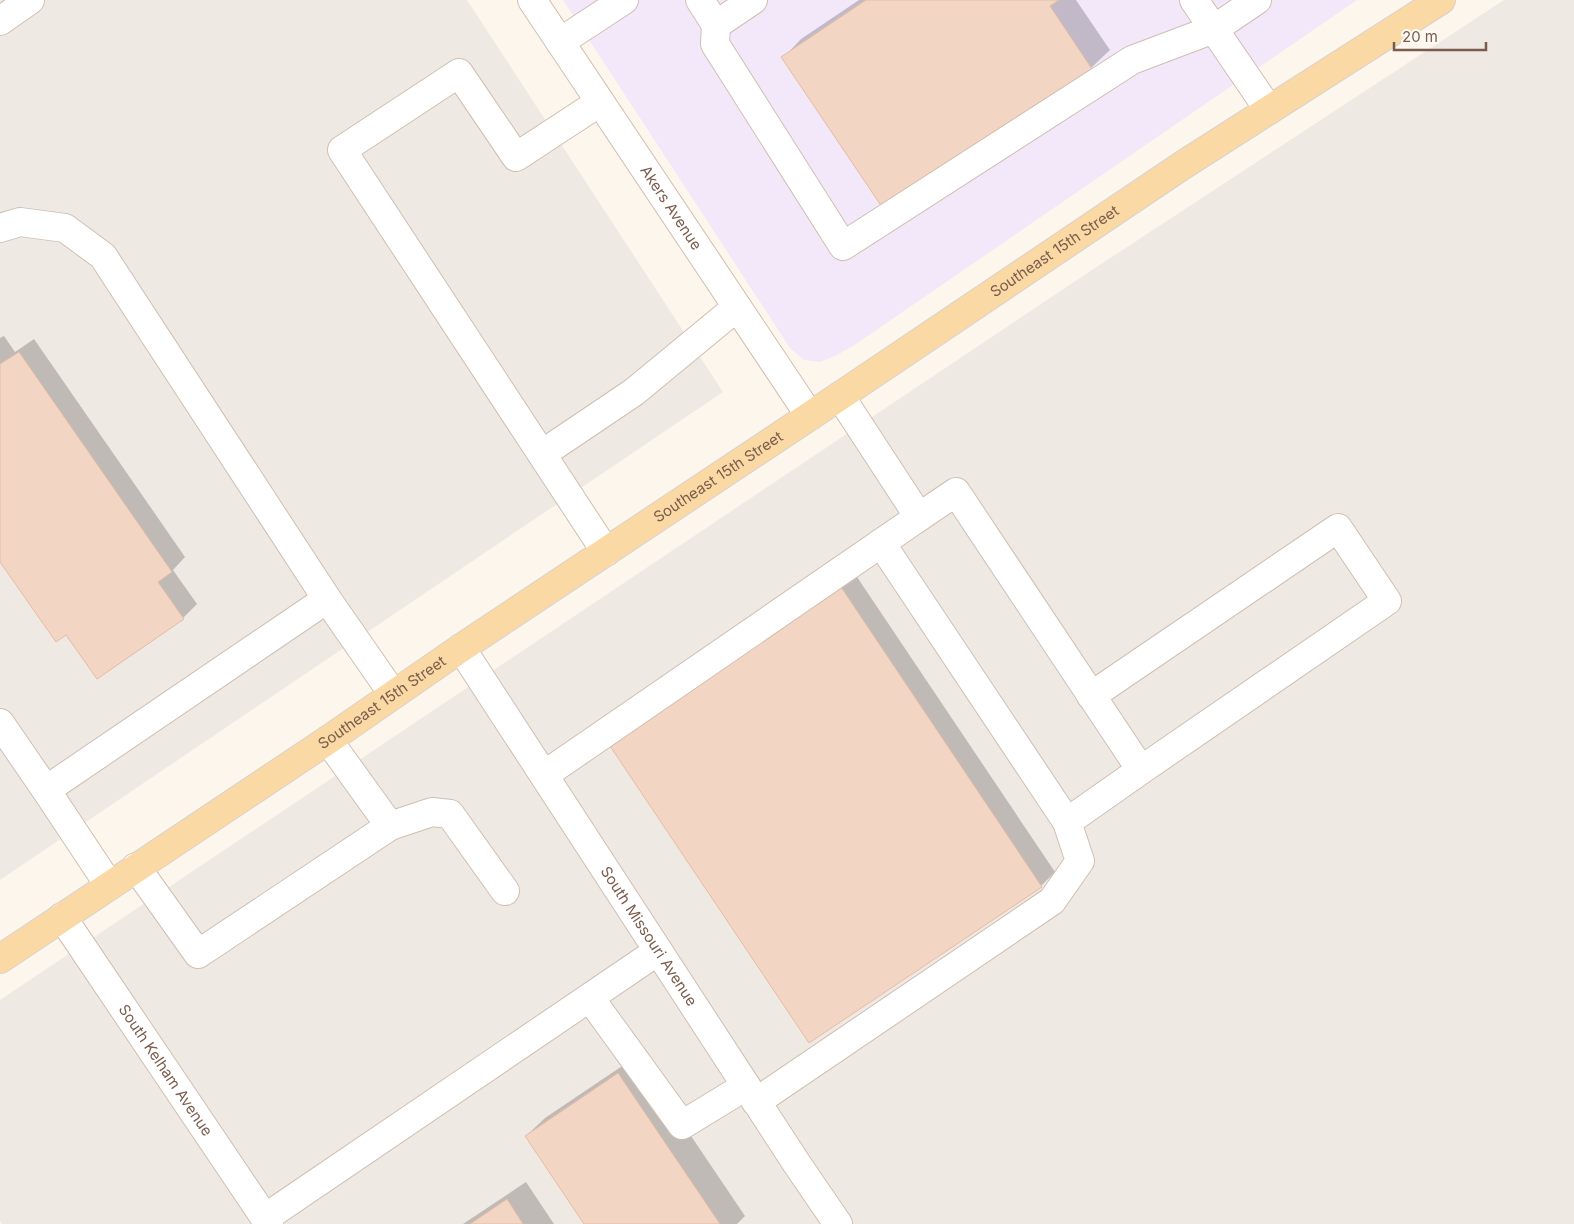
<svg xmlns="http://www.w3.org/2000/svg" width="1574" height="1224" font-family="Inter,sans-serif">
  <rect width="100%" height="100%" fill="#fdf6ec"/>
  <!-- industrial -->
  <g fill="#efe9e4">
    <path d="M 0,0 L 467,0 L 723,392 L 0,880 Z"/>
    <path d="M 1504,0 L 1574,0 L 1574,1224 L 2,1224 L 0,1221 L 0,1000 L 1089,272 Z"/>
  </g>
  <!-- education -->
  <path fill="#f3e8fa" d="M 563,0 L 1357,0 L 853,346 L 837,355 L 820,362 L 804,360 L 790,348 Z"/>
  <!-- shadow -->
  <g fill="#0003">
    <path d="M 859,0 L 1076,0 L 1110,50 L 1091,68 L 783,58 L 801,39 Z"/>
    <path d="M 4,336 L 15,352 L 34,339 L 185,557 L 173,570 L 197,604 L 183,618 L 67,633 L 0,560 L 0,338 Z"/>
    <path d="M 855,574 L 1055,872 L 1041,886 L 609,743 Z"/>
    <path d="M 637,1056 L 745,1216 L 737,1224 L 586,1224 L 526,1136 L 545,1118 Z"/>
    <path d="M 526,1182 L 554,1224 L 463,1224 Z"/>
  </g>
  <!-- building -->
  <g fill="#f3d5c3" stroke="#e6bba3">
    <path d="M 866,0 L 1059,0 L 1050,6 L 1092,69 L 884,210 L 781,57 Z"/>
    <path d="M 19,352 L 172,572 L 158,582 L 184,619 L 97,679 L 66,635 L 56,642 L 0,562 L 0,364 Z"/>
    <path d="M 841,587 L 1042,887 L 809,1043 L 608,743 Z"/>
    <path d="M 618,1073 L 720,1224 L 584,1224 L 525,1136 Z"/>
    <path d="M 507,1199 L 523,1224 L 470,1224 Z"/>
  </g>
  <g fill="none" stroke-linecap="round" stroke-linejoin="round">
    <defs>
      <g id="minor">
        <path id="s1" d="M 532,0 L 810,416"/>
        <path d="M 700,0 L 716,25 L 753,0"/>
        <path d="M 1194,0 L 1269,110"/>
        <path d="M 0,21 L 30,0"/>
        <path d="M 716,25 L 715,44 L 843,246 L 1132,60 L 1214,29 L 1257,0"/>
        <path d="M 560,42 L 624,0"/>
        <path d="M 600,102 L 516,157 L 459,73 L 342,150 L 606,552"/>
        <path d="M 0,228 L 20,222 L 65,228 L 103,256 L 327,599"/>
        <path d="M 542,454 L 634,392 L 737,307"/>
        <path d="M 919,517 L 956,492 L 1141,770 L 1387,601 L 1338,528 L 1091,696"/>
        <path d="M 881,543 L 1067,822 L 1141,770"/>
        <path id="s2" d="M 461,648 L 797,1164 L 838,1224"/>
        <path d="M 0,723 L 46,790"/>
        <path d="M 544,775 L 919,517 L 840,396"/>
        <path d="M 390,826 L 432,812 L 450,814 L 505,891"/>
        <path d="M 136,867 L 198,954 L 390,826 L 328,740"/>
        <path d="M 109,885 L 46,790 L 327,599 L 393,694"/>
        <path id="s3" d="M 62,917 L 269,1224"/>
        <path d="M 590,998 L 682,1125 L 746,1086"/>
        <path d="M 756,1102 L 1052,901 L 1080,861 L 1067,822"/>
        <path d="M 265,1218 L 658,951"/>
      </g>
      <g id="major">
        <path id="s4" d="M 0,959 L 328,740 L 461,648 L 840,396 L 1183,165 L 1441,0"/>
      </g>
    </defs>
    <!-- minor casing -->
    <use href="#minor" stroke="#d1beb0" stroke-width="30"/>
    <!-- major casing -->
    <use href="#major" stroke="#dad1cd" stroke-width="30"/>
    <!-- minor -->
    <use href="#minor" stroke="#fff" stroke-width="28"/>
    <!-- major -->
    <use href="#major" stroke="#fbd9a5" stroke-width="28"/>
  </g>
  <g text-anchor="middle" stroke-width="5" stroke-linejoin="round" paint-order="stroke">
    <!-- street labels -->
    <g font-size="15" fill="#7a5c4d" stroke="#fffaf3">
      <text dy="5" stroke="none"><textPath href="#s1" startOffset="250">Akers Avenue</textPath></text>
      <text dy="5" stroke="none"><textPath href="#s4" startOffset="1270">Southeast 15th Street</textPath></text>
      <text dy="5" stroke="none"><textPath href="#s4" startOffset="865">Southeast 15th Street</textPath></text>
      <text dy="5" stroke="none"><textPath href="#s4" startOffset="460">Southeast 15th Street</textPath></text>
      <text dy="5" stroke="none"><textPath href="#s2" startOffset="344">South Missouri Avenue</textPath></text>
      <text dy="5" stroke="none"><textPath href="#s3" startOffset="185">South Kelham Avenue</textPath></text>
    </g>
  </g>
  <!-- scale -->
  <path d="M1394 42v8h92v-8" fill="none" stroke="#7a5c4d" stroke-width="2.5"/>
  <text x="1402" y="42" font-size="15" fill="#7a5c4d" stroke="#fffaf3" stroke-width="4" paint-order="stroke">20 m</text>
</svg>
